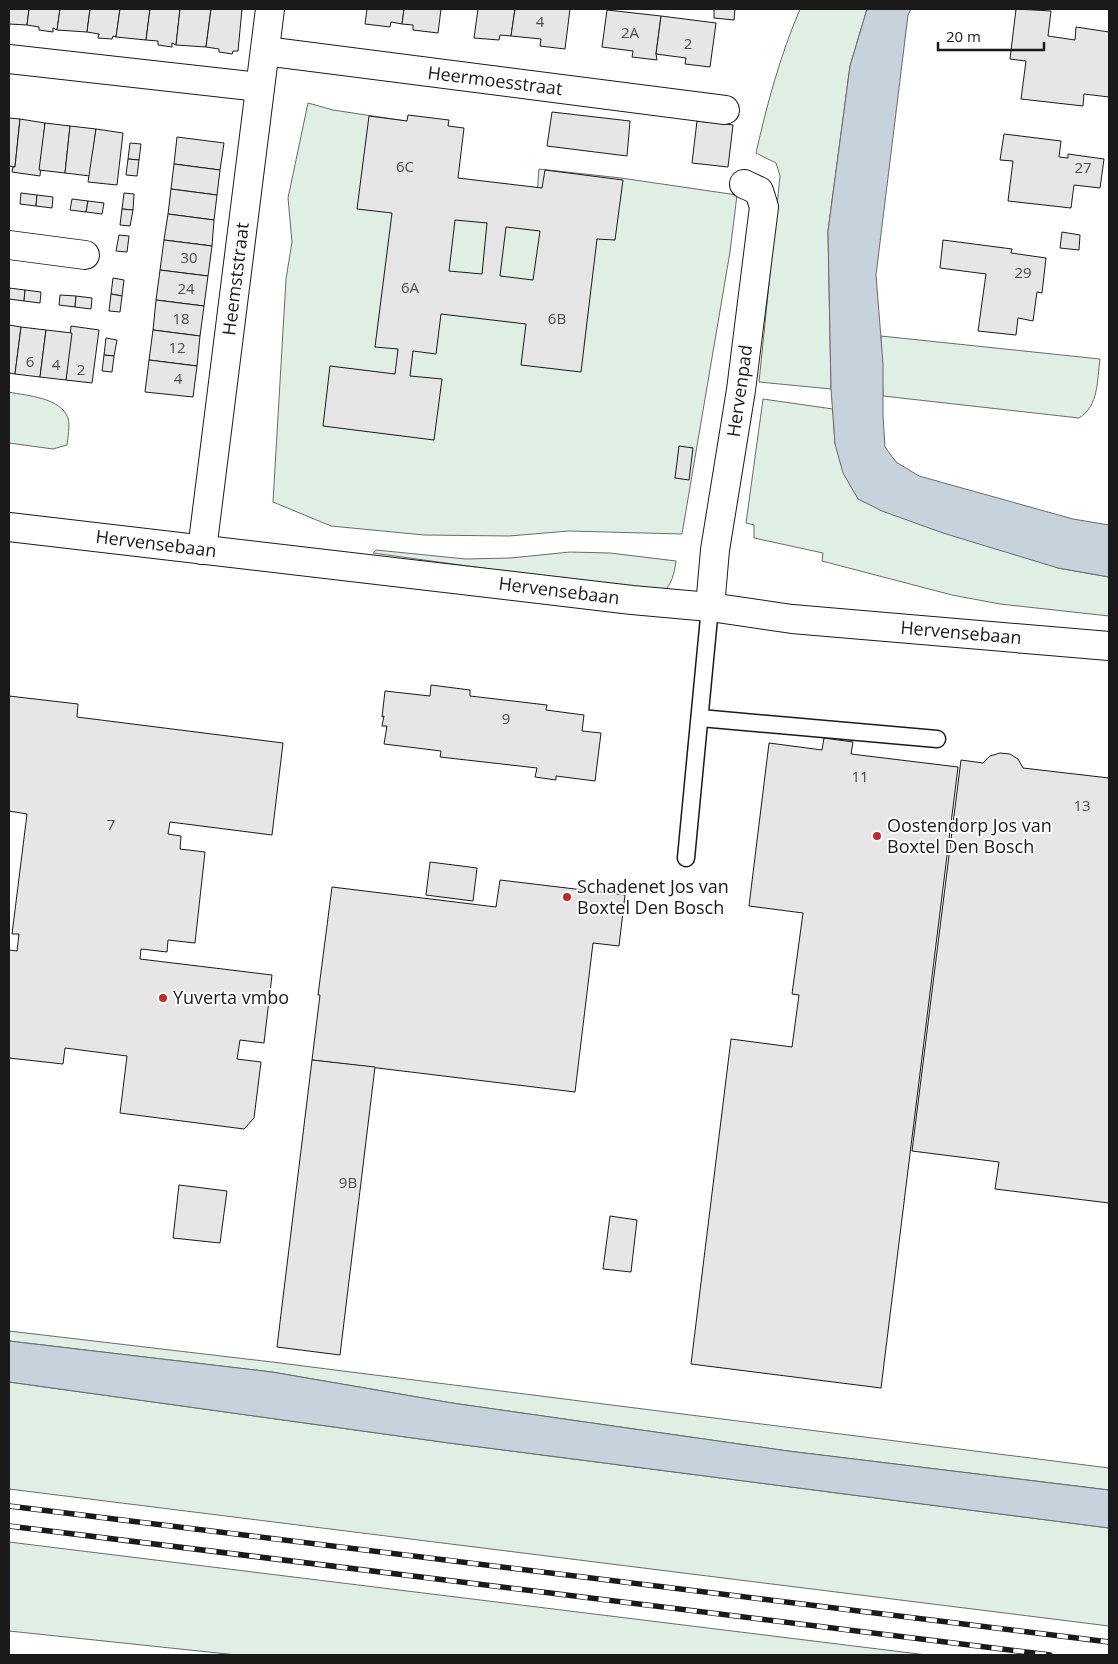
<svg xmlns="http://www.w3.org/2000/svg" width="1118" height="1664" font-family="'Open Sans',sans-serif">
  <rect width="100%" height="100%" fill="#fff"/>
  <!-- green -->
  <g fill="#e0efe3" stroke="#6a6a6a">
    <path d="M 800,9 L 867,9 L 850,66 L 828,231 L 831,389 L 759,382 L 780,176 L 776,163 L 756,153 C 767,104 780,56 800,9 Z"/>
    <path d="M 308,103 L 333,110 L 459,129 L 453,184 L 537,194 L 539,169 L 621,178 L 737,195 L 730,252 L 682,534 L 569,531 L 509,536 L 424,535 L 331,526 L 273,502 L 286,279 L 292,242 L 288,198 Z"/>
    <path d="M 881,336 L 1100,359 C 1097,380 1099,406 1079,418 L 883,396 Z"/>
    <path d="M 9,392 C 27,396 60,397 68,418 C 70,425 68,438 67,445 L 53,449 L 9,443 Z"/>
    <path d="M 763,399 L 833,409 L 835,444 L 1058,568 L 1109,577 L 1109,616 L 1000,604 L 952,595 L 822,561 L 823,553 L 754,538 L 754,525 L 746,523 Z"/>
    <path d="M 376,550 L 466,559 L 510,558 L 570,552 L 610,553 L 676,561 C 674,575 672,583 663,593 L 373,553 Z"/>
    <path d="M 9,1331 L 272,1362 L 1109,1468 L 1109,1490 L 788,1451 L 452,1403 L 272,1372 L 9,1341 Z"/>
    <path d="M 9,1382 L 449,1443 L 1109,1528 L 1109,1626 L 9,1489 Z"/>
    <path d="M 9,1542 L 927,1655 L 237,1655 L 9,1631 Z"/>
  </g>
  <!-- water -->
  <g fill="#c6d2dc" stroke="#6a6a6a">
    <path d="M 867,9 L 911,9 L 908,15 L 876,275 L 883,364 L 883,416 L 885,447 L 896,462 L 919,476 L 1073,519 L 1109,525 L 1109,577 L 1058,568 L 943,533 L 882,511 L 858,499 L 843,473 L 835,444 L 831,389 L 828,231 L 850,66 Z"/>
    <path d="M 9,1341 L 272,1372 L 452,1403 L 788,1451 L 1109,1490 L 1109,1528 L 449,1443 L 9,1382 Z"/>
  </g>
  <!-- building -->
  <g fill="#e6e6e6" stroke="#1a1a1a" fill-rule="evenodd">
    <path d="M 9,9 L 29,9 L 27,25 L 9,24 Z"/>
    <path d="M 29,9 L 60,9 L 57,30 L 53,28 L 53,32 L 39,30 L 39,27 L 27,25 Z"/>
    <path d="M 60,9 L 90,9 L 87,32 L 57,30 Z"/>
    <path d="M 90,9 L 120,9 L 116,37 L 113,36 L 112,39 L 98,38 L 99,34 L 87,32 Z"/>
    <path d="M 120,9 L 150,9 L 146,40 L 116,37 Z"/>
    <path d="M 150,9 L 180,9 L 176,45 L 172,43 L 172,47 L 158,45 L 158,41 L 146,40 Z"/>
    <path d="M 180,9 L 211,9 L 206,47 L 176,45 Z"/>
    <path d="M 211,9 L 242,9 L 238,51 L 233,51 L 232,54 L 219,52 L 219,49 L 206,47 Z"/>
    <path d="M 367,9 L 404,9 L 402,24 L 391,22 L 390,27 L 365,24 Z"/>
    <path d="M 404,9 L 441,9 L 438,33 L 413,30 L 413,25 L 402,24 Z"/>
    <path d="M 478,9 L 515,9 L 511,36 L 500,35 L 499,40 L 474,38 Z"/>
    <path d="M 515,9 L 570,9 L 565,49 L 540,46 L 541,39 L 511,36 Z"/>
    <path d="M 714,9 L 735,9 L 734,20 L 714,18 Z"/>
    <path d="M 1016,9 L 1051,11 L 1048,36 L 1075,40 L 1076,27 L 1109,32 L 1109,97 L 1084,94 L 1083,106 L 1021,99 L 1026,61 L 1010,59 Z"/>
    <path d="M 607,10 L 661,16 L 656,54 L 657,60 L 632,57 L 633,51 L 602,47 Z"/>
    <path d="M 661,16 L 716,23 L 710,67 L 685,64 L 686,58 L 656,54 Z"/>
    <path d="M 552,112 L 630,121 L 627,156 L 547,146 Z"/>
    <path d="M 408,115 L 449,120 L 448,126 L 464,128 L 458,178 L 542,188 L 545,170 L 623,180 L 615,240 L 597,239 L 581,372 L 521,365 L 526,324 L 441,314 L 436,354 L 413,351 L 410,376 L 442,379 L 434,440 L 323,426 L 330,366 L 395,374 L 398,349 L 375,347 L 392,213 L 357,209 L 369,116 L 407,121 ZM 455,220 L 487,223 L 482,274 L 449,271 ZM 506,227 L 540,231 L 533,280 L 500,276 Z"/>
    <path d="M 9,118 L 20,119 L 15,167 L 9,166 Z"/>
    <path d="M 20,119 L 45,123 L 40,176 L 12,172 L 13,167 L 15,167 Z"/>
    <path d="M 697,121 L 733,125 L 728,167 L 692,163 Z"/>
    <path d="M 45,123 L 70,126 L 65,173 L 39,170 Z"/>
    <path d="M 70,126 L 96,129 L 90,176 L 65,173 Z"/>
    <path d="M 96,129 L 123,133 L 117,185 L 88,182 Z"/>
    <path d="M 1004,134 L 1061,141 L 1059,157 L 1068,158 L 1068,154 L 1104,159 L 1100,188 L 1074,185 L 1071,208 L 1008,201 L 1013,161 L 1000,160 Z"/>
    <path d="M 177,137 L 224,143 L 220,170 L 174,164 Z"/>
    <path d="M 130,143 L 141,144 L 139,160 L 128,159 Z"/>
    <path d="M 128,159 L 139,160 L 137,176 L 126,175 Z"/>
    <path d="M 174,164 L 220,170 L 217,195 L 171,189 Z"/>
    <path d="M 171,189 L 217,195 L 214,220 L 168,214 Z"/>
    <path d="M 21,193 L 37,195 L 36,206 L 20,204 Z"/>
    <path d="M 124,193 L 134,194 L 133,210 L 122,209 Z"/>
    <path d="M 37,195 L 53,197 L 52,208 L 36,206 Z"/>
    <path d="M 72,199 L 88,201 L 86,212 L 70,210 Z"/>
    <path d="M 88,201 L 104,203 L 102,214 L 86,212 Z"/>
    <path d="M 122,209 L 133,210 L 130,226 L 120,225 Z"/>
    <path d="M 168,214 L 214,220 L 212,246 L 164,240 Z"/>
    <path d="M 1062,232 L 1080,235 L 1079,250 L 1060,248 Z"/>
    <path d="M 119,235 L 129,236 L 127,252 L 116,251 Z"/>
    <path d="M 164,240 L 212,246 L 208,276 L 160,270 Z"/>
    <path d="M 943,240 L 1012,249 L 1011,253 L 1046,258 L 1042,293 L 1037,292 L 1033,321 L 1018,318 L 1016,335 L 978,331 L 986,274 L 940,268 Z"/>
    <path d="M 160,270 L 208,276 L 204,306 L 156,300 Z"/>
    <path d="M 113,278 L 124,280 L 122,296 L 111,294 Z"/>
    <path d="M 9,288 L 25,290 L 24,301 L 9,299 Z"/>
    <path d="M 25,290 L 41,292 L 40,303 L 24,301 Z"/>
    <path d="M 111,294 L 122,296 L 120,312 L 109,311 Z"/>
    <path d="M 60,295 L 76,296 L 75,307 L 59,305 Z"/>
    <path d="M 76,296 L 92,298 L 91,309 L 75,307 Z"/>
    <path d="M 156,300 L 204,306 L 200,336 L 153,330 Z"/>
    <path d="M 9,325 L 21,327 L 15,374 L 9,373 Z"/>
    <path d="M 71,326 L 99,330 L 92,383 L 66,380 Z"/>
    <path d="M 21,327 L 46,330 L 40,377 L 15,374 Z"/>
    <path d="M 46,330 L 72,333 L 66,380 L 40,377 Z"/>
    <path d="M 153,330 L 200,336 L 197,366 L 149,360 Z"/>
    <path d="M 106,338 L 117,340 L 114,356 L 104,355 Z"/>
    <path d="M 104,355 L 114,356 L 112,372 L 102,371 Z"/>
    <path d="M 149,360 L 197,366 L 193,397 L 145,392 Z"/>
    <path d="M 679,446 L 693,448 L 689,480 L 675,478 Z"/>
    <path d="M 431,685 L 470,690 L 470,696 L 547,705 L 546,710 L 584,715 L 582,731 L 601,733 L 595,781 L 556,776 L 556,780 L 535,777 L 537,768 L 440,757 L 441,751 L 384,744 L 387,726 L 382,726 L 384,716 L 382,717 L 385,691 L 430,696 Z"/>
    <path d="M 9,696 L 78,704 L 77,717 L 283,743 L 272,835 L 170,822 L 168,834 L 181,836 L 180,849 L 205,852 L 195,943 L 168,940 L 167,952 L 141,949 L 140,959 L 272,975 L 264,1043 L 240,1040 L 237,1059 L 261,1062 L 254,1118 L 244,1129 L 120,1113 L 127,1056 L 65,1048 L 63,1064 L 9,1058 L 9,950 L 17,951 L 19,934 L 12,934 L 27,814 L 9,811 Z"/>
    <path d="M 824,738 L 853,742 L 851,754 L 958,767 L 881,1388 L 691,1364 L 731,1039 L 792,1047 L 799,995 L 792,994 L 803,913 L 749,906 L 769,743 L 822,750 Z"/>
    <path d="M 1000,753 L 1010,754 L 1018,759 L 1023,768 L 1109,778 L 1109,1203 L 995,1189 L 999,1162 L 912,1151 L 961,760 L 983,763 L 990,756 Z"/>
    <path d="M 430,862 L 477,868 L 473,901 L 426,895 Z"/>
    <path d="M 500,880 L 625,895 L 619,946 L 593,943 L 575,1092 L 312,1060 L 320,995 L 318,995 L 332,887 L 496,907 Z"/>
    <path d="M 312,1060 L 375,1067 L 340,1355 L 277,1347 Z"/>
    <path d="M 179,1185 L 227,1191 L 220,1243 L 173,1238 Z"/>
    <path d="M 610,1216 L 637,1220 L 631,1272 L 603,1269 Z"/>
  </g>
  <g fill="none" stroke-linecap="round" stroke-linejoin="round">
    <defs>
      <g id="service">
        <path d="M 700,718 L 937,739"/>
        <path d="M 686,858 L 710,607"/>
      </g>
      <g id="minor">
        <path d="M 265,51 L 725,110"/>
        <path d="M 9,59 L 260,87"/>
        <path d="M 9,245 L 85,255"/>
        <path d="M 202,550 L 270,9"/>
        <path d="M 710,607 L 715,550 L 741,390 L 764,207 L 759,191 L 744,184"/>
      </g>
      <path id="tertiary" d="M 9,527 L 632,600 L 710,607 L 792,619 L 1109,646"/>
    </defs>
    <!-- service casing -->
    <use href="#service" stroke="#1a1a1a" stroke-width="19"/>
    <!-- minor casing -->
    <use href="#minor" stroke="#1a1a1a" stroke-width="30"/>
    <!-- tertiary casing -->
    <use href="#tertiary" stroke="#1a1a1a" stroke-width="30"/>
    <!-- service -->
    <use href="#service" stroke="#fff" stroke-width="16"/>
    <!-- minor -->
    <use href="#minor" stroke="#fff" stroke-width="28"/>
    <!-- tertiary -->
    <use href="#tertiary" stroke="#fff" stroke-width="28"/>
    <defs>
      <g id="rail">
        <path d="M 9,1506 L 1109,1642"/>
        <path d="M 9,1526 L 1050,1655"/>
      </g>
    </defs>
    <!-- rail casing -->
    <use href="#rail" stroke="#1a1a1a" stroke-width="5.5"/>
    <!-- rail -->
    <use href="#rail" stroke="#fff" stroke-width="4" stroke-dasharray="11" stroke-linecap="butt"/>
  </g>
  <!-- markers -->
  <g fill="#c62828" stroke="#fff" stroke-width="2">
    <circle cx="877" cy="836" r="5"/>
    <circle cx="567" cy="897" r="5"/>
    <circle cx="163" cy="998" r="5"/>
  </g>
  <g text-anchor="middle" stroke-width="4" stroke-linejoin="round" paint-order="stroke">
    <!-- number labels -->
    <g font-size="15" fill="#4d4d4d">
      <text x="540" y="27">4</text>
      <text x="630" y="38">2A</text>
      <text x="688" y="49">2</text>
      <text x="405" y="172">6C</text>
      <text x="1083" y="173">27</text>
      <text x="189" y="263">30</text>
      <text x="1023" y="278">29</text>
      <text x="410" y="293">6A</text>
      <text x="186" y="294">24</text>
      <text x="181" y="324">18</text>
      <text x="557" y="324">6B</text>
      <text x="177" y="353">12</text>
      <text x="30" y="367">6</text>
      <text x="56" y="370">4</text>
      <text x="81" y="375">2</text>
      <text x="178" y="384">4</text>
      <text x="506" y="724">9</text>
      <text x="860" y="782">11</text>
      <text x="1082" y="811">13</text>
      <text x="111" y="830">7</text>
      <text x="348" y="1188">9B</text>
    </g>
    <!-- street labels -->
    <g font-size="18" fill="#1a1a1a" stroke="#fff">
      <text transform="translate(495 81) rotate(7)" y="6">Heermoesstraat</text>
      <text transform="translate(236 279) rotate(-83)" y="6">Heemststraat</text>
      <text transform="translate(740 391) rotate(-82)" y="6">Hervenpad</text>
      <text transform="translate(156 544) rotate(7)" y="6">Hervensebaan</text>
      <text transform="translate(559 591) rotate(7)" y="6">Hervensebaan</text>
      <text transform="translate(961 633) rotate(5)" y="6">Hervensebaan</text>
    </g>
    <!-- poi labels -->
    <g font-size="18" fill="#1a1a1a" stroke="#fff" text-anchor="start">
      <text x="887" y="832">Oostendorp Jos van<tspan x="887" dy="21">Boxtel Den Bosch</tspan></text>
      <text x="577" y="893">Schadenet Jos van<tspan x="577" dy="21">Boxtel Den Bosch</tspan></text>
      <text x="173" y="1004">Yuverta vmbo</text>
    </g>
  </g>
  <!-- border -->
  <rect width="1118" height="1664" fill="none" stroke="#1a1a1a" stroke-width="20"/>
  <!-- scale -->
  <path d="M938 42v8h106v-8" fill="none" stroke="#1a1a1a" stroke-width="2.5"/>
  <text x="946" y="42" font-size="15" fill="#1a1a1a" stroke="#ffffff" stroke-width="4" paint-order="stroke">20 m</text>
</svg>
